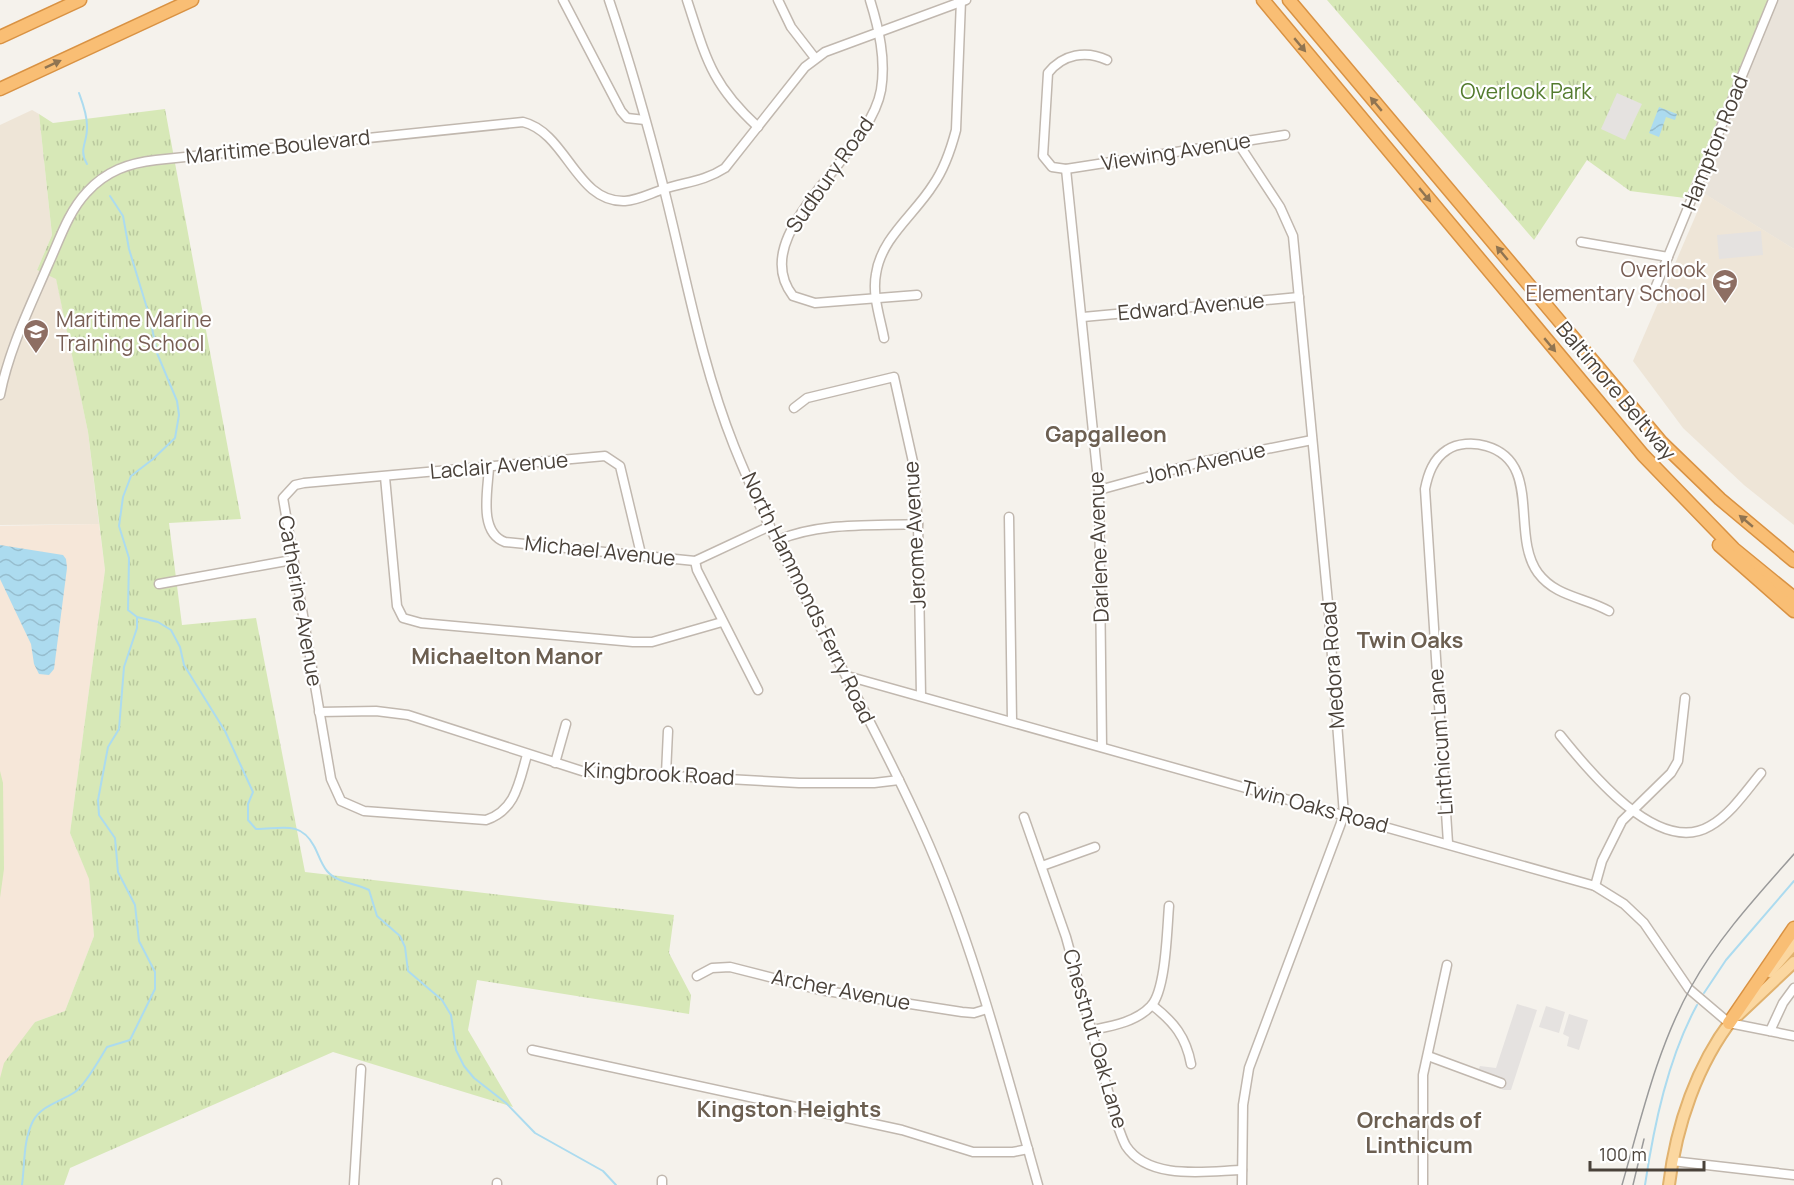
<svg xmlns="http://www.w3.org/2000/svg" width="1794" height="1185" font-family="Manrope,sans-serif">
  <defs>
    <pattern id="park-tufts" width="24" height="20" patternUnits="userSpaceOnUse" patternTransform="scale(1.5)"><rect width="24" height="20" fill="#d7e8b7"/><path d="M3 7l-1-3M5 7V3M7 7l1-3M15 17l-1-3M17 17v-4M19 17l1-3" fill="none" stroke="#bac89e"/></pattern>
    <pattern id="water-waves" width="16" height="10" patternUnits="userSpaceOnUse" patternTransform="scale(1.5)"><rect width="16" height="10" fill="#acdbef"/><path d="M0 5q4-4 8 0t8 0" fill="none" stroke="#96bdce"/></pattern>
  </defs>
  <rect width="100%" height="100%" fill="#f5f2ec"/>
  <!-- residential -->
  <path fill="#e9e3da" d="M 1768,0 L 1794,0 L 1794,249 L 1690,185 Z"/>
  <!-- commercial -->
  <path fill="#f6e7d9" d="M 99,524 L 105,570 L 70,833 L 89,878 L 94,936 L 65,1011 L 35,1022 L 0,1078 L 0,526 Z"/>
  <!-- education -->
  <g fill="#eee5d7">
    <path d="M 32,110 L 39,114 L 52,235 L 37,270 L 56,278 L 88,432 L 99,524 L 0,525 L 0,125 Z"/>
    <path d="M 1705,194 L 1794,249 L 1794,525 L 1744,485 L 1683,428 L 1633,361 Z"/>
  </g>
  <!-- green -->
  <path fill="#d7e8b7" d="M 0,771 L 3,783 L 4,869 L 0,898 Z"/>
  <!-- park -->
  <g fill="url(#park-tufts)">
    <path d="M 1327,0 L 1768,0 L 1685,198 L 1630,191 L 1587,160 L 1534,240 Z"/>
    <path d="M 165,109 L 241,519 L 169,523 L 182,625 L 256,618 L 305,872 L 674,915 L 669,953 L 691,995 L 689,1014 L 477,980 L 468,1030 L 513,1107 L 333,1052 L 70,1168 L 64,1185 L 0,1185 L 0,1078 L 4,1063 L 35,1022 L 65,1011 L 94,936 L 89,879 L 70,833 L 105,570 L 88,432 L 56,279 L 37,270 L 52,235 L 39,114 L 53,123 Z"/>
  </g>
  <!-- parking -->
  <g fill="#e5e2e0">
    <path d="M 1617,93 L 1642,104 L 1625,140 L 1601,129 Z"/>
    <path d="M 1761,231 L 1763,255 L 1719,259 L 1717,235 Z"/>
    <path d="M 1517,1004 L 1537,1010 L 1511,1090 L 1504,1090 L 1474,1079 L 1480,1066 L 1496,1068 Z"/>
    <path d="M 1546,1006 L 1565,1012 L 1559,1033 L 1539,1027 Z"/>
    <path d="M 1569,1014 L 1588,1020 L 1579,1050 L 1567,1046 L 1569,1037 L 1563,1034 Z"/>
  </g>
  <!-- water -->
  <g fill="url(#water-waves)">
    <path d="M 1659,107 L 1677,114 L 1675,120 L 1666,117 L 1659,137 L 1649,133 Z"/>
    <path d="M 0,545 L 63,555 L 66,559 L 67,568 L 54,669 L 49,675 L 39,674 L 34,664 L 31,644 L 0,579 Z"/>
  </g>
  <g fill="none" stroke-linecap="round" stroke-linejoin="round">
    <!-- stream -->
    <g stroke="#acdbef" stroke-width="2">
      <path d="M 79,93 C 83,104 87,114 87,126 C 88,142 78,149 87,164"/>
      <path d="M 110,196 L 123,216 L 129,249 L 150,318 L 157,353 L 177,401 L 179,415 L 175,438 L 153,459 L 131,476 L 123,497 L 119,526 L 129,558 L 128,610 L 137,617 L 158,622 L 171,630 L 180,647 L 184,665 L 225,731 L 253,792 L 248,804 L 248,820 L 256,829 C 281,829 300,820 314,846 C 318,853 321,864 327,871 C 337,883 355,883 369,890 L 377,916 L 400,936 L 405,947 L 408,971 L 442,1000 L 451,1015 L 456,1050 L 464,1066 L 474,1078 L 506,1103 L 535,1133 L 603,1171 L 616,1185"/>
      <path d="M 1704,993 L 1726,960 L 1794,881"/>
      <path d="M 22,1185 C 25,1163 23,1141 33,1121 C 42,1105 60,1102 75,1092 C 86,1084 99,1060 107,1047 L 130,1040 L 155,989 L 155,972 L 139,941 L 135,905 L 118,872 L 115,838 L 99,815 L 98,800 L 108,747 L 119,729 L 124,667 L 137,628 L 137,618"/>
      <path d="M 1645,1185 C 1654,1125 1668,1058 1697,1005"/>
    </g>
    <defs>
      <g id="minor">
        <path d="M 563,0 L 621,111 L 627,118 L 645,120"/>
        <path d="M 609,0 C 630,62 648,126 664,189 C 686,276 701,363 734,446 C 787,578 864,699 922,829 C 973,942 1004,1065 1038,1185"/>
        <path d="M 687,0 C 706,58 711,84 758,127"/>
        <path d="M 778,0 L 791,27 L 815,58"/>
        <path d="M 870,0 C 879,29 886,59 881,90 C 869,158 744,233 793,296 L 815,303 L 917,295"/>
        <path d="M 1107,60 C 1086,50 1063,54 1048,73 L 1043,156 L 1052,167 L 1066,169 L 1285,135"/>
        <path d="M 1238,143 L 1280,207 L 1293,236 L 1328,603 L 1344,815 L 1249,1068 L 1243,1105 L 1242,1185"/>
        <path d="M 1066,169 L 1099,490 L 1102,747"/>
        <path d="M 1581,242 L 1668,257"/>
        <path d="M 1656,286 L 1773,0"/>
        <path d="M 1083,317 L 1299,297"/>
        <path d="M 884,338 C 880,317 872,295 876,274 C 881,238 915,214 933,185 C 945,168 951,149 956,130 L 961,0"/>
        <path d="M 0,395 C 9,349 30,307 48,265 C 59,241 68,212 87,192 C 106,171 129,163 156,160 L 523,122 C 567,133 576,203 625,201 C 639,200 651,193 664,189 C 686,182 705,181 725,168 L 805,67 L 825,52 L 966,0"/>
        <path d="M 794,408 L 807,398 L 894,377 L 913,462 L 918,524 L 921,696"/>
        <path d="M 489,467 C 488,490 478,532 505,542 L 695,561 L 770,526"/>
        <path d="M 385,477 L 397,606 L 403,618 L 421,623 L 633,642 L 652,642 L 722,622"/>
        <path d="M 1099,490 L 1201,462 L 1312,440"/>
        <path d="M 1009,517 L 1012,721"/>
        <path d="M 778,540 C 821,522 871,526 918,524"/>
        <path d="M 695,561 L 697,570 L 758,690"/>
        <path d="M 159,584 L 292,560"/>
        <path d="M 847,676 L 1595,886 L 1624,904 L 1644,923 L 1689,989 L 1729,1023 L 1794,1036"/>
        <path d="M 319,712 L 376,711 L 408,715 L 582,771 L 799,783 L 874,783 L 899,780"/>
        <path d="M 1560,735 C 1588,770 1658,857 1710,826 C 1731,814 1746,791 1761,773"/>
        <path d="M 527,755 C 519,782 516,810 486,820 L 364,811 L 341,801 L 331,779 L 283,498 L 295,485 L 304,483 L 605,456 L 620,466 L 641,554"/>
        <path d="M 555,763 L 566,724"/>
        <path d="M 666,774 L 668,731"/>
        <path d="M 1024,817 L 1066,937 L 1117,1124 C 1120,1131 1122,1139 1126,1146 C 1149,1181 1207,1171 1242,1170"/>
        <path d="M 1448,843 L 1425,489 C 1428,474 1433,459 1447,450 C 1457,443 1474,442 1486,446 C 1543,462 1510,535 1538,573 C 1556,597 1584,597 1609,611"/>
        <path d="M 1042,866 L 1095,847"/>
        <path d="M 1595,886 L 1602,861 L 1622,821 L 1671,773 L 1678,761 L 1685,698"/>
        <path d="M 697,976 L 712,968 L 730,967 L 820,990 L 962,1012 L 974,1013 L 987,1009"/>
        <path d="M 1152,1005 C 1174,1022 1186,1037 1191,1064"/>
        <path d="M 1092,1030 C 1112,1026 1136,1022 1151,1006 C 1166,990 1167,929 1169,906"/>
        <path d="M 1770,1031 L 1783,1003 L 1794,988"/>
        <path d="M 532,1050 L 902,1130 L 973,1152 L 1013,1152 L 1028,1149"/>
        <path d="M 1428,1056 L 1501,1083"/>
        <path d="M 1672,1161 L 1794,1175"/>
        <path d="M 354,1185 L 361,1069"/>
        <path d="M 497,1185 L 497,1183"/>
        <path d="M 662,1185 L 662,1180"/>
        <path d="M 1423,1185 L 1423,1075 L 1447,965"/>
      </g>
      <g id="major">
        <path d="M 1770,972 L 1794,944"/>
        <path d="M 1738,1015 L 1794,962"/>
        <path d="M 1669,1185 C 1676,1126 1697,1064 1734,1017"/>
      </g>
      <g id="highway">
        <path d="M 1263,0 L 1643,455 L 1734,549 L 1794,598"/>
        <path d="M 1289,0 L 1662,443 L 1720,499 L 1794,561"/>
        <path d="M 0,37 L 80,0"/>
        <path d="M 0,89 L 192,0"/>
        <path d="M 1719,545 L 1794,611"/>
        <path d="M 1729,1023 L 1794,928"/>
      </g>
    </defs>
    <!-- minor casing -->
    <use href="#minor" stroke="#c1b8af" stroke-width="11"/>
    <!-- major casing -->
    <use href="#major" stroke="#e1b26f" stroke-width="14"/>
    <!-- highway casing -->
    <use href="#highway" stroke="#d99243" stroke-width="15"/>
    <!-- minor -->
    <use href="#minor" stroke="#fff" stroke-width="8"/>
    <!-- major -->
    <use href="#major" stroke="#fbd7a0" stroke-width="10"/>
    <!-- highway -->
    <use href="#highway" stroke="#f9be74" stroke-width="12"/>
    <!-- tram -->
    <g stroke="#9a9a9a" stroke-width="1.5">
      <path d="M 1622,1185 C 1641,1119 1657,1048 1691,987 C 1718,938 1757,896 1794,854"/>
      <path d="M 1633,1185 L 1644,1139"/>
    </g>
  </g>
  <!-- one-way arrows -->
  <defs><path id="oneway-solid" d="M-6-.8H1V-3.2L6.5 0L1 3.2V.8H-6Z" transform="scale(1.5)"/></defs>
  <g fill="#907451">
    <use href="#oneway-solid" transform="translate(1300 45) rotate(50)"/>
    <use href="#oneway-solid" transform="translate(53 64) rotate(-25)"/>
    <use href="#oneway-solid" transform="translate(1376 104) rotate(-130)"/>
    <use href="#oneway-solid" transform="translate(1425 195) rotate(50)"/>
    <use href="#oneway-solid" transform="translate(1502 253) rotate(-130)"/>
    <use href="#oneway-solid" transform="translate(1550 345) rotate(50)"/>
    <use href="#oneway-solid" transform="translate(1746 521) rotate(-140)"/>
  </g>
  <!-- icons -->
  <defs>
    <symbol id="school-pin" viewBox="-11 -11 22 30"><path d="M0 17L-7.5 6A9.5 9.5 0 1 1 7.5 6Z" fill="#8d6e63" stroke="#fff"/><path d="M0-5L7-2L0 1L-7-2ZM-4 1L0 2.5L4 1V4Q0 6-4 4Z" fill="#fff"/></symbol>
  </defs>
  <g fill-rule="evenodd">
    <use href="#school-pin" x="1710" y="267" width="30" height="40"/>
    <use href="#school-pin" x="21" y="317" width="30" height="40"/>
  </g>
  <g text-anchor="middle" stroke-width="4.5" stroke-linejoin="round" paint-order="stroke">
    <!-- park labels -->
    <g font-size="21" fill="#537b2e" stroke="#fff">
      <text x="1526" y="99">Overlook Park</text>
    </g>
    <!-- street labels -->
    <g font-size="21" fill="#4a423a" stroke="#fff">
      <text transform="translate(1715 143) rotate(-68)" y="7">Hampton Road</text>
      <text transform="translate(278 147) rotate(-6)" y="7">Maritime Boulevard</text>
      <text transform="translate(1176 152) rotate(-9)" y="7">Viewing Avenue</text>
      <text transform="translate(830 175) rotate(-55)" y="7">Sudbury Road</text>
      <text transform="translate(1191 307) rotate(-5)" y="7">Edward Avenue</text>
      <text transform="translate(1616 391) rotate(50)" y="7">Baltimore Beltway</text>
      <text transform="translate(1205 463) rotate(-13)" y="7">John Avenue</text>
      <text transform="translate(499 466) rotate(-5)" y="7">Laclair Avenue</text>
      <text transform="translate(915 535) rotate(-93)" y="7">Jerome Avenue</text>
      <text transform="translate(1099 547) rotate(-92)" y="7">Darlene Avenue</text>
      <text transform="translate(600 551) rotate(6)" y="7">Michael Avenue</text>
      <text transform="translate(808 598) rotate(64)" y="7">North Hammonds Ferry Road</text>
      <text transform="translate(300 601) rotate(80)" y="7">Catherine Avenue</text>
      <text transform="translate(1333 665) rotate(-94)" y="7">Medora Road</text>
      <text transform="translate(1441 742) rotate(-94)" y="7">Linthicum Lane</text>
      <text transform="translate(659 774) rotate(3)" y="7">Kingbrook Road</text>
      <text transform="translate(1315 807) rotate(15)" y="7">Twin Oaks Road</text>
      <text transform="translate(841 990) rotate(11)" y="7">Archer Avenue</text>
      <text transform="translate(1095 1039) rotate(74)" y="7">Chestnut Oak Lane</text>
    </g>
    <!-- education labels -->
    <g font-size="21" fill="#785e54" stroke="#fff" text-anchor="end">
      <text x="1706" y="277">Overlook<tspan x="1706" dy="24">Elementary School</tspan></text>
      <text x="56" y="327" text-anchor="start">Maritime Marine<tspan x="56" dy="24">Training School</tspan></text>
    </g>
    <!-- neighbourhood labels -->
    <g font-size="22" font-weight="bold" fill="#6c5f51" stroke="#fff">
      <text x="1106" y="442">Gapgalleon</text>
      <text x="1410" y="648">Twin Oaks</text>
      <text x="507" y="664">Michaelton Manor</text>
      <text x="789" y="1117">Kingston Heights</text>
      <text x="1419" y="1128">Orchards of<tspan x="1419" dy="25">Linthicum</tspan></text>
    </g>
  </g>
  <!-- scale -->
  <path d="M1590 1161v9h114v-9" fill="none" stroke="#4a423a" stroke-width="3"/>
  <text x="1599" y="1161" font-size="18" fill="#4a423a" stroke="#ffffff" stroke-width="4.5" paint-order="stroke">100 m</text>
</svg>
